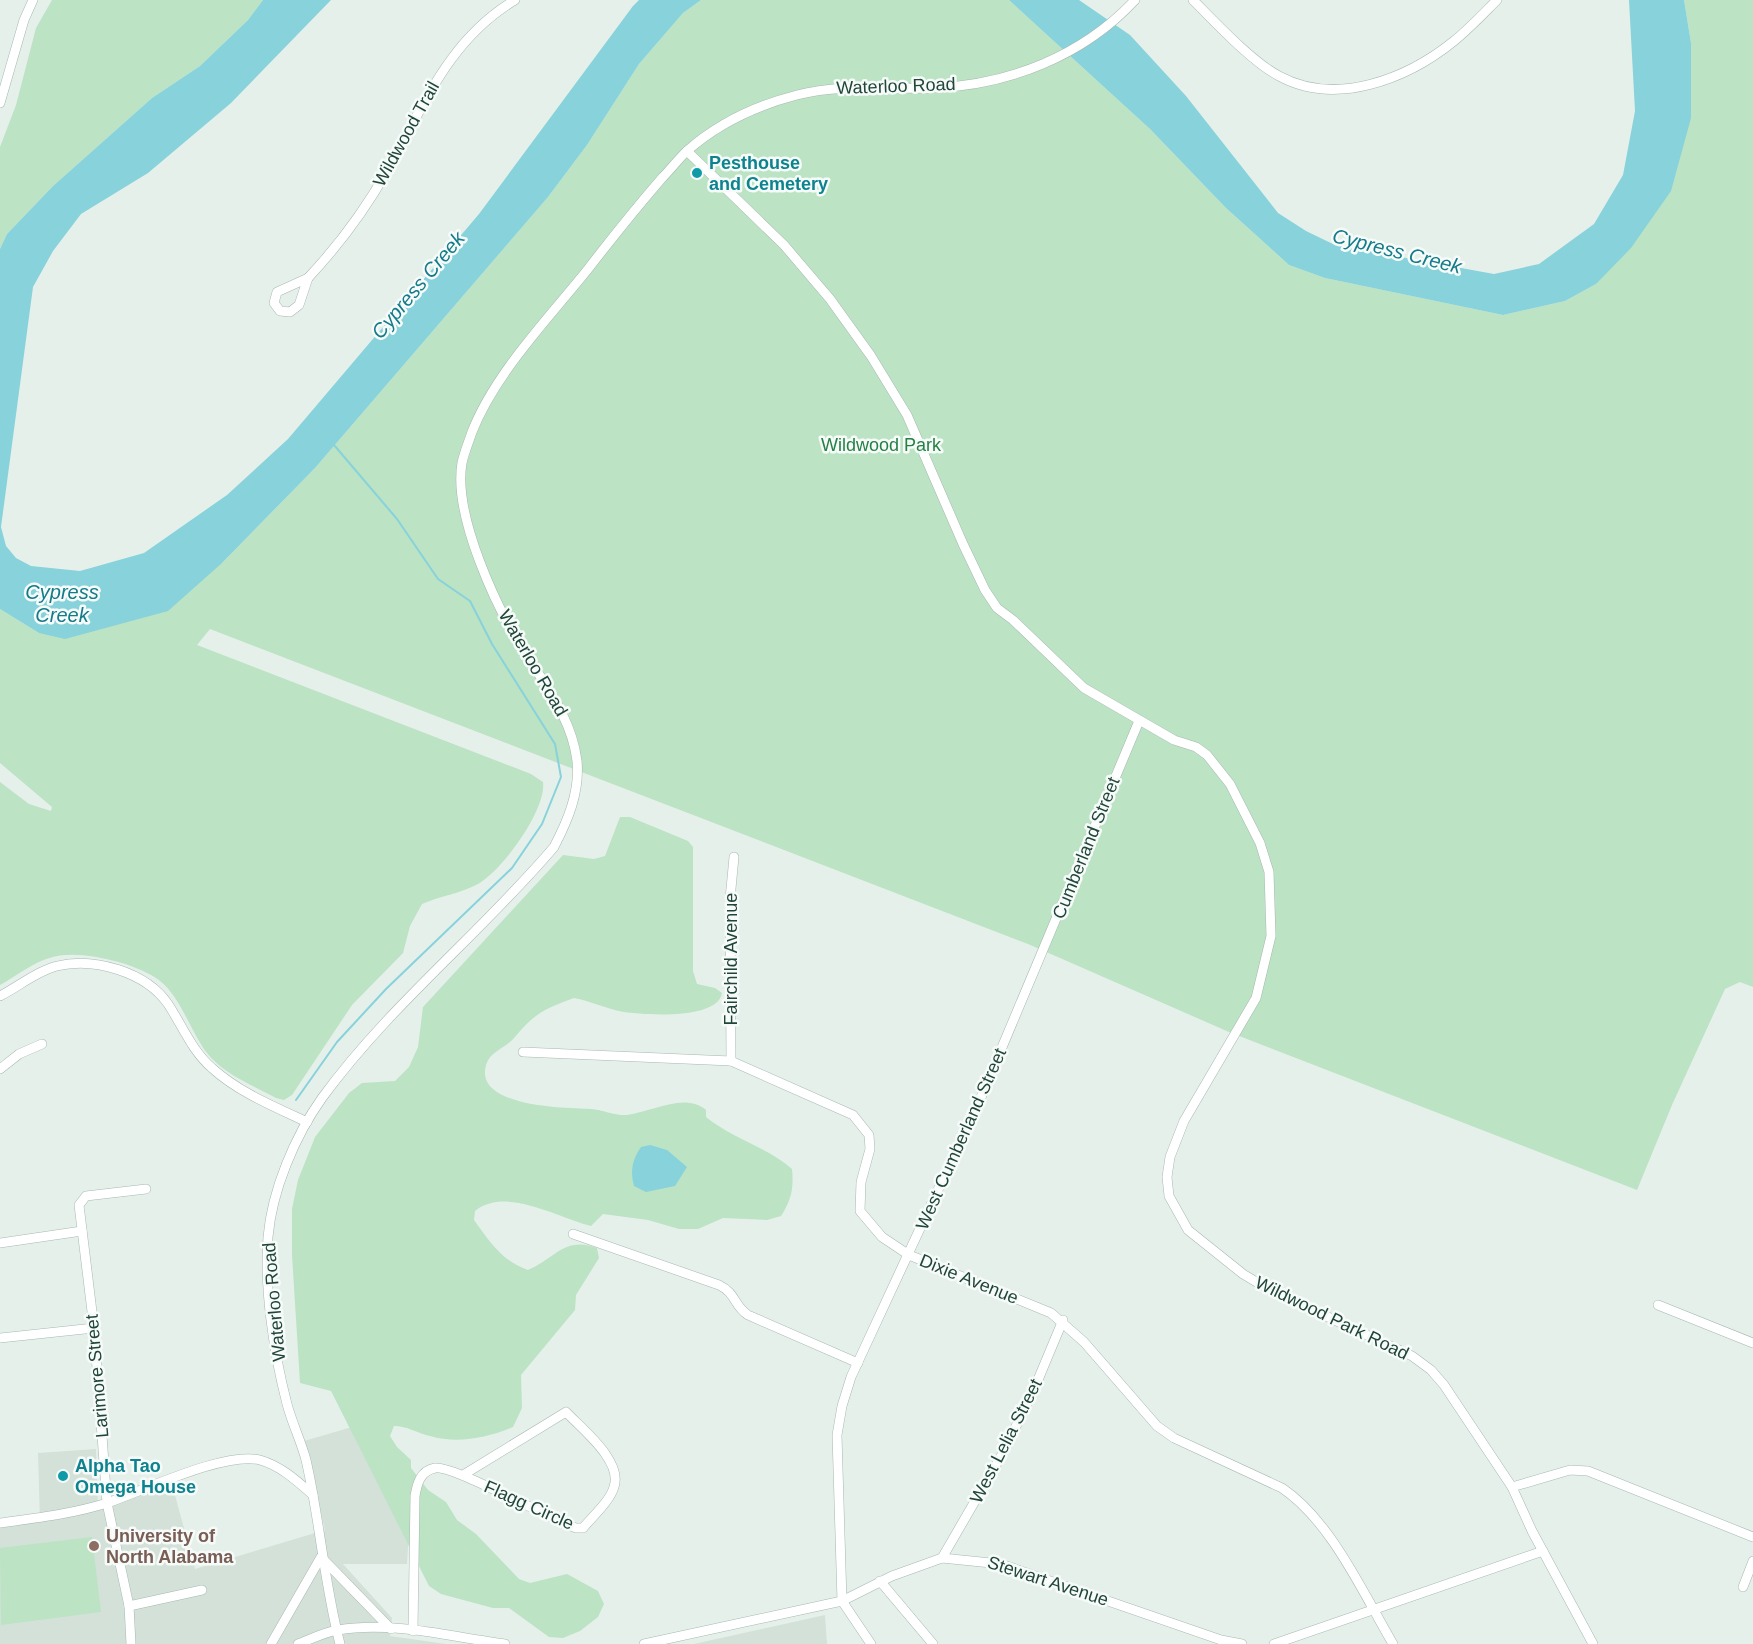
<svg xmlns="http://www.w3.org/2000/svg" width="1753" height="1644" font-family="Helvetica,sans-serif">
  <rect width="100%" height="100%" fill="#e5f0ea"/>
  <!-- built -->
  <g fill="#d3e1d9">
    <path d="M 359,1425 L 409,1528 L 407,1564 L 343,1564 L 392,1618 L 390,1636 L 446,1644 L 0,1644 L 0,1528 L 40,1522 L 38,1453 L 96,1449 L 98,1509 L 172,1484 L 195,1569 L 325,1530 L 304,1441 Z"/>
    <path d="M 825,1615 L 827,1644 L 694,1644 Z"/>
  </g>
  <!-- green -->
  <g fill="#bce3c4">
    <path d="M 52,0 L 263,0 L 248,20 L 200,66 L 152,98 L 53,186 L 7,234 L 0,249 L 0,147 L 16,105 L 36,28 Z"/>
    <path d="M 701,0 L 1009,0 L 1150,129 L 1226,208 L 1289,265 L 1325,278 L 1503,315 L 1565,301 L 1596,284 L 1691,118 L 1691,43 L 1684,0 L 1753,0 L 1753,987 L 1740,982 L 1725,989 L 1672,1105 L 1637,1190 L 1229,1032 L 1028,944 L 210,629 L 197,645 L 531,774 L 543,782 C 547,809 502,871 478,884 C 462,893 440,896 422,904 L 410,926 L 403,953 L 352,1005 L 292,1095 L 284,1100 L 276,1098 C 254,1086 223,1074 207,1053 C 190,1031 181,997 159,980 C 136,963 80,949 53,957 C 35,961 16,976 0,985 L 0,782 L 29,804 L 51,811 L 52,807 L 0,763 L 0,609 L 39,633 L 222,563 L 315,468 L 548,197 L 587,145 L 639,64 L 683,13 Z"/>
    <path d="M 620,817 L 630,817 L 688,841 L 693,847 L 693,971 L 697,984 L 715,988 L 722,993 C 718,1020 645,1015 624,1012 C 607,1009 590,1001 574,998 C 544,1009 535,1013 515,1037 C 506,1048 490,1051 486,1065 C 474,1108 568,1108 591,1109 C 603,1110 616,1116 627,1115 C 652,1112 685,1092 706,1110 L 706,1117 C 733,1139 767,1147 792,1169 C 794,1189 791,1200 781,1216 L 767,1220 L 723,1218 L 698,1229 L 679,1229 L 648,1220 L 603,1214 L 591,1226 C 558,1218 506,1186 475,1211 L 474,1220 C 490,1242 502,1261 528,1270 C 556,1258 564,1236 597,1248 L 599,1258 L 576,1295 L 575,1310 L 521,1375 L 522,1408 L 513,1427 C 487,1438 457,1444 430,1436 C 417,1433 407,1426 394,1426 L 390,1436 L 397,1447 L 411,1460 L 411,1468 L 428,1490 L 446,1502 L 457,1520 L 476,1534 L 519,1579 L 530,1583 L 567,1574 L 598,1591 L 604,1604 L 598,1617 L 580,1631 L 563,1638 L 549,1637 L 509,1608 L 493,1608 L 441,1594 L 429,1586 L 331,1391 L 300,1383 L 292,1255 L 292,1209 L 298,1180 L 315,1137 L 349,1093 L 362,1083 L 395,1081 L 409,1067 L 418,1047 L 423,1007 L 563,855 L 594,859 L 605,856 Z"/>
    <path d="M 92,1537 L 101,1612 L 1,1625 L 0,1548 Z"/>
  </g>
  <!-- water -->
  <g fill="#87d2db">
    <path d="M 263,0 L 331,0 L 231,103 L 148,173 L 81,214 L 53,251 L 33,287 L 1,527 L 6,546 L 16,558 L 31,566 L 80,571 L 144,553 L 227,495 L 288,439 L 479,214 L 633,6 L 639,0 L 701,0 L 683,13 L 639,64 L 587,145 L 548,197 L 315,468 L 222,563 L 168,611 L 65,639 L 39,633 L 0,609 L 0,249 L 7,234 L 53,186 L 152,98 L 200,66 L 248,20 Z"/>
    <path d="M 1009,0 L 1079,0 L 1130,35 L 1186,96 L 1278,213 L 1306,231 L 1335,245 L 1494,274 L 1539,264 L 1594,224 L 1623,175 L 1635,111 L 1629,0 L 1684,0 L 1691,43 L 1691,118 L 1671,191 L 1631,248 L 1596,284 L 1565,301 L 1503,315 L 1325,278 L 1289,265 L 1226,208 L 1150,129 Z"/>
    <path d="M 650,1145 L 667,1150 L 687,1167 L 675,1186 L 646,1192 L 634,1186 C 630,1171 632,1160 641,1147 Z"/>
  </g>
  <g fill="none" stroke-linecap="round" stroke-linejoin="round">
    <!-- stream -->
    <path stroke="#87d2db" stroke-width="2" d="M 296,1100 L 337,1042 L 386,989 L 512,868 L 542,824 L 561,777 L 555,744 L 492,644 L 470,601 L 438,579 L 397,519 L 334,445"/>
    <defs>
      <g id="minor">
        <path d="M 1193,0 C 1215,22 1252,62 1279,76 C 1336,107 1407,79 1454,41 C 1469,29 1483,14 1497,0"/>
        <path d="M 0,103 L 24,20 L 33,0"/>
        <path d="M 687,151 L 784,245 L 830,299 L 871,356 L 907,415 L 963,544 L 985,590 L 997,608 L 1013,620 L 1084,688 L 1174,740 L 1196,747 L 1207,755 L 1230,784 L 1260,843 L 1269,872 L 1271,936 L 1256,998 L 1184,1121 L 1170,1157 L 1167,1177 L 1169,1196 L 1188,1230 L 1243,1274 L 1268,1289 L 1412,1356 L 1431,1370 L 1444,1385 L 1512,1487 L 1532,1531 L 1593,1644"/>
        <path d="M 308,278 C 339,245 365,210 387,171 C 424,106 448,40 515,0"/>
        <path d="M 308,278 L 299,305 L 290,312 L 280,311 L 274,303 L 277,292 Z"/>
        <path d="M 0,996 C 18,987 37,971 57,966 C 94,957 146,972 168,1004 C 182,1025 192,1051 212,1068 C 238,1092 275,1107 307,1122"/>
        <path d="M 523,1052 L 731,1061 L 853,1115 L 869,1135 L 870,1149 L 861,1182 L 860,1211 L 882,1237 L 909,1255 L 1051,1313 L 1084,1342 L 1157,1426 L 1174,1438 L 1282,1488 C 1331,1521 1363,1593 1393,1644"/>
        <path d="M 731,1061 L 730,899 L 734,857"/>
        <path d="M 0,1069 L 19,1054 L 42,1044"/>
        <path d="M 573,1234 L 719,1285 C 736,1293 734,1306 748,1315 L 858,1363"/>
        <path d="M 0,1243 L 82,1231"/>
        <path d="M 1658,1305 L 1753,1343"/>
        <path d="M 0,1338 L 94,1328"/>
        <path d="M 1512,1487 L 1570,1470 L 1588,1471 L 1753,1537"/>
        <path d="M 0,1523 C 36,1518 72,1514 107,1503 C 143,1491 225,1451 260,1460 C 281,1466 297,1481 313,1495"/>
        <path d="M 942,1558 L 1004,1451 L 1035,1387 L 1063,1320"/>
        <path d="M 880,1581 L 933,1644"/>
        <path d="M 1743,1587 L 1753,1561"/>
        <path d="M 129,1606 L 202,1590"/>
        <path d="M 413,1631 L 415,1496 C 417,1484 420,1471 435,1468 C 453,1465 550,1519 576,1528 L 583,1528 C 593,1516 610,1501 614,1487 C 623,1461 582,1429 566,1412 L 463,1475"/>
        <path d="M 131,1644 L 129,1606 L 107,1503 L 94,1328 L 79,1205 L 86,1196 L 146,1189"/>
        <path d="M 271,1644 L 321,1557 L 391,1629"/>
        <path d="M 298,1644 C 311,1639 325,1632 338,1630 C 393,1621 451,1637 505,1644"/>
        <path d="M 340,1644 C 324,1583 320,1521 306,1460 C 301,1441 292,1423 287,1404 C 274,1354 264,1289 268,1237 C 272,1190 295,1136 322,1098 C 389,1006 481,933 554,847 C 568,820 580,792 577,761 C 572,719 545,685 524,651 C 496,607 453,515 462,463 C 464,453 469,441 472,432 C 495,373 549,318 588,269 C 612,238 636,208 662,178 C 671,169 679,158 688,150 C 719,123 758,105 797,95 C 843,83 887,90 933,88 C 1009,85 1083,56 1135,0"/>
        <path d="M 644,1644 L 842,1601 L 892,1576 L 942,1558 L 1001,1564 L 1221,1640 L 1242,1644"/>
        <path d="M 871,1644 L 842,1601 L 837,1435 L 842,1406 L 851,1377 L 982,1095 L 1139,721"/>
        <path d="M 1274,1644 L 1543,1551"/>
      </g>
    </defs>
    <!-- minor casing -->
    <use href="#minor" stroke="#a6b9b1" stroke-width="10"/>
    <!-- minor -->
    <use href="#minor" stroke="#fff" stroke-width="9"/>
  </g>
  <!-- markers -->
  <g fill="#0f9aa8" stroke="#f6fbf9" stroke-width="2">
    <circle cx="697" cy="173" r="6"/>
    <circle cx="63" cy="1476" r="6"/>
  </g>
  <circle fill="#8d6e63" stroke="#f6fbf9" stroke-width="2" cx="94" cy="1546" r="6"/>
  <g text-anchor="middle" stroke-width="5" stroke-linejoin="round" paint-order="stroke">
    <!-- street labels -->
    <g font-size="18" fill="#214539" stroke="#f6fbf9">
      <text transform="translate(896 86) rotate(-2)" y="6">Waterloo Road</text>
      <text transform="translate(406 134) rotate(-61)" y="6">Wildwood Trail</text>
      <text transform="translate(533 663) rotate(60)" y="6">Waterloo Road</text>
      <text transform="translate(1086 848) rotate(-68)" y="6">Cumberland Street</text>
      <text transform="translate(731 959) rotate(-90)" y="6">Fairchild Avenue</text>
      <text transform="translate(961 1139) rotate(-66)" y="6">West Cumberland Street</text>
      <text transform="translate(969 1279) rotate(22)" y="6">Dixie Avenue</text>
      <text transform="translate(274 1302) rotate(-95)" y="6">Waterloo Road</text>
      <text transform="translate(1332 1318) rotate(26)" y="6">Wildwood Park Road</text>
      <text transform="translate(97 1376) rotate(-95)" y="6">Larimore Street</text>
      <text transform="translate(1006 1441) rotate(-63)" y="6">West Lelia Street</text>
      <text transform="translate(529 1505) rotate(24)" y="6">Flagg Circle</text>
      <text transform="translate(1048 1581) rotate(18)" y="6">Stewart Avenue</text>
    </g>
    <!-- culture labels -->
    <g font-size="18" font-weight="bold" fill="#0d838f" stroke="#f6fbf9" text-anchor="start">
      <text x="709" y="169">Pesthouse<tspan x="709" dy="21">and Cemetery</tspan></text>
      <text x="75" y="1472">Alpha Tao<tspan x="75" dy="21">Omega House</tspan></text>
    </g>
    <!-- park labels -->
    <g font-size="18" fill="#268144" stroke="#f6fbf9">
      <text x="881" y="451">Wildwood Park</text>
    </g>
    <!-- education labels -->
    <g font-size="18" font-weight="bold" fill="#785e54" stroke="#f6fbf9" text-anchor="start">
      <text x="106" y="1542">University of<tspan x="106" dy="21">North Alabama</tspan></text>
    </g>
    <!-- water labels -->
    <g font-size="20" font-style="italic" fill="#137b89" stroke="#f6fbf9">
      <text transform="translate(1397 251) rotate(14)" y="7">Cypress Creek</text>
      <text transform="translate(418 285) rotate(-50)" y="7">Cypress Creek</text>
      <text x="62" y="599">Cypress<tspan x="62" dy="23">Creek</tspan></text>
    </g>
  </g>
</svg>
